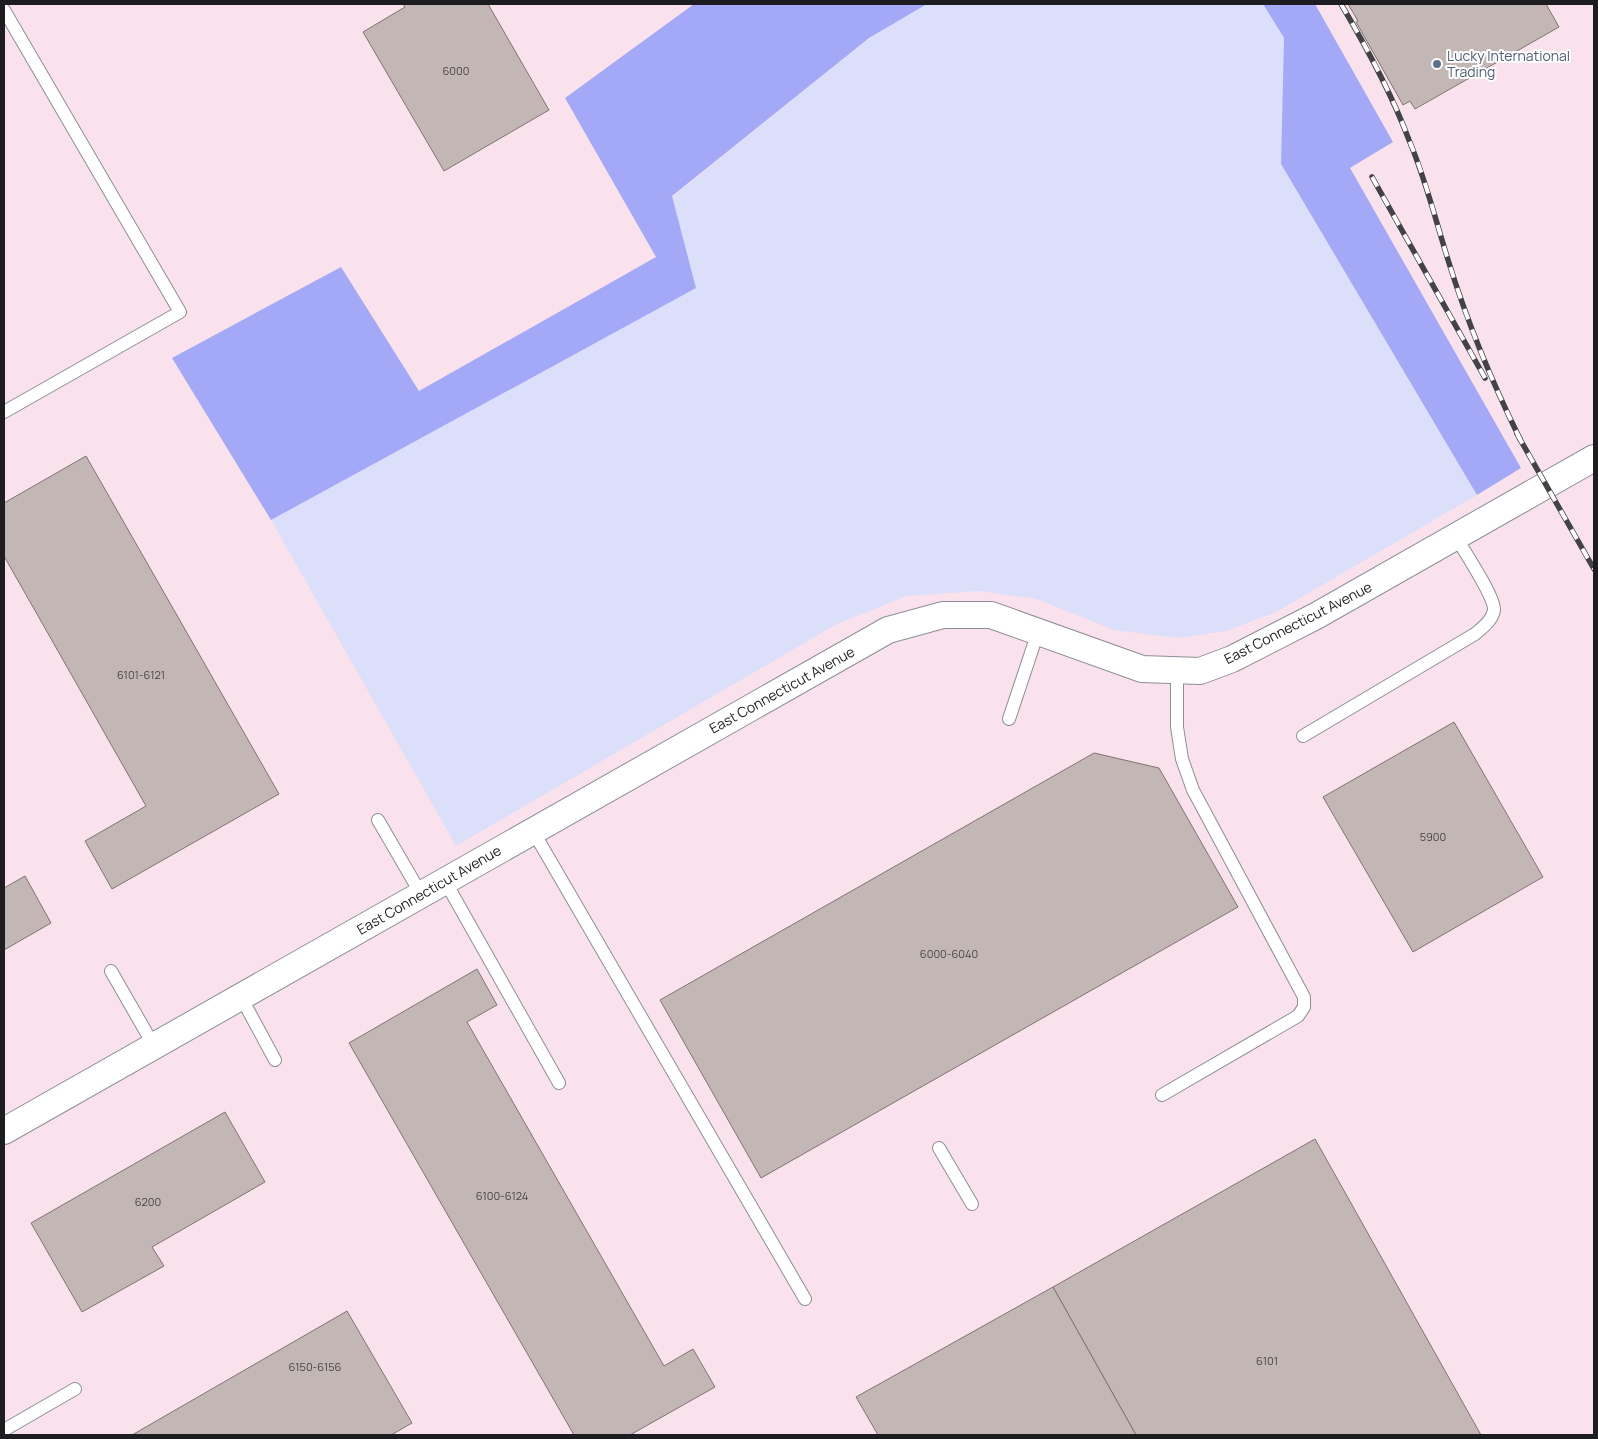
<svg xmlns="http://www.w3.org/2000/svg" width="1598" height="1439" font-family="Manrope,sans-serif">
  <rect width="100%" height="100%" fill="#f1f3fd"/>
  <!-- industrial -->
  <rect fill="#fae2ed" x="4" y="4" width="1590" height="1431"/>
  <!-- green -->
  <path fill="#dcdff9" d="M 927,4 L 1263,4 L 1284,38 L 1281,164 L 1477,495 L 1276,612 L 1226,631 L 1178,638 L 1114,630 L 1037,599 L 979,591 L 907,596 L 837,624 L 456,846 L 271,520 L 696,288 L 672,197 L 869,38 Z"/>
  <!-- forest -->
  <g fill="#a3a9f6">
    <path d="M 694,4 L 927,4 L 869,38 L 672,196 L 696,288 L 271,520 L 172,358 L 341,267 L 419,391 L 656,257 L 565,98 Z"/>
    <path d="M 1263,4 L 1315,4 L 1393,142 L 1350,168 L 1521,468 L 1477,495 L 1281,164 L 1284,38 Z"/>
  </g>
  <!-- building -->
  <g fill="#c3b7b5" stroke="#7f7372">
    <path d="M 403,4 L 488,4 L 549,110 L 444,171 L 363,32 L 405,7 Z"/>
    <path d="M 1348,4 L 1546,4 L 1559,27 L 1415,109 L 1410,101 L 1403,105 L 1356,22 L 1358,21 Z"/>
    <path d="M 86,456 L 279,794 L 112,889 L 85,841 L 146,806 L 4,556 L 4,503 Z"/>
    <path d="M 1454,722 L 1543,877 L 1413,952 L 1323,797 Z"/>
    <path d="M 1094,753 L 1159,768 L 1238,907 L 761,1178 L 660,1000 Z"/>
    <path d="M 25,876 L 51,923 L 4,950 L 4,888 Z"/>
    <path d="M 477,969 L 497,1005 L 467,1022 L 664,1366 L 693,1349 L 715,1387 L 630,1435 L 574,1435 L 349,1043 Z"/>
    <path d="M 225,1112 L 265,1182 L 152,1247 L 164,1266 L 82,1312 L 31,1223 Z"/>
    <path d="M 1315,1139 L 1481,1435 L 1136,1435 L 1053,1287 Z"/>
    <path d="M 1053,1287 L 1136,1435 L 878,1435 L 856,1397 Z"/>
    <path d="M 347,1311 L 412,1423 L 391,1435 L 132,1435 Z"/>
  </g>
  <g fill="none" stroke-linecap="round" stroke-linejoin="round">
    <defs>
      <g id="service">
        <path d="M 4,10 L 180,312 L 4,412"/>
        <path d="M 1009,719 L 1038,632"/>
        <path d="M 1303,736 L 1475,634 C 1483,627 1492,621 1494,610 C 1495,597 1464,551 1456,537"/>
        <path d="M 378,820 L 421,894"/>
        <path d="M 533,831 L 805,1299"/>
        <path d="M 445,881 L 559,1083"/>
        <path d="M 111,971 L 154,1046"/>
        <path d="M 241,997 L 275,1060"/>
        <path d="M 1162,1095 L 1298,1016 L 1304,1007 L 1304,997 L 1193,790 L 1182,759 L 1177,727 L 1177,670"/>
        <path d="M 939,1148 L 972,1204"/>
        <path d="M 4,1430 L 75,1389"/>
      </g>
      <path id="minor" d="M 4,1131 L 888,630 L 943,615 L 991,615 L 1142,669 L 1200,671 L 1232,659 L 1316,616 L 1594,458"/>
    </defs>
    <!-- service casing -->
    <use href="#service" stroke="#8c8e97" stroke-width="14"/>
    <!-- minor casing -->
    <use href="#minor" stroke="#8c8e97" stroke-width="28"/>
    <!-- service -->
    <use href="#service" stroke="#fff" stroke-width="12"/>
    <!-- minor -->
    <use href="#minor" stroke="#fff" stroke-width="26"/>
    <defs>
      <g id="rail">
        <path d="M 1341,4 C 1367,48 1391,92 1409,140 C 1426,180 1436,222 1449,263 C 1468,324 1492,382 1520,439"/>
        <path d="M 1372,177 L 1485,378"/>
        <path d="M 1517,434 L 1594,569"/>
      </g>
    </defs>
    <!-- rail casing -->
    <use href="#rail" stroke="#424247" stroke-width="5.5"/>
    <!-- rail -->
    <use href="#rail" stroke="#fff" stroke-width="4" stroke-dasharray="11" stroke-linecap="butt"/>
  </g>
  <!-- markers -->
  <circle fill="#5c6f8a" stroke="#fff" stroke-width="2" cx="1437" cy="64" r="5"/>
  <g text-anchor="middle" stroke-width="4" stroke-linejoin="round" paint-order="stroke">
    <!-- number labels -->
    <g font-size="11" fill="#464446">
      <text x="456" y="75">6000</text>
      <text x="141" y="679">6101-6121</text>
      <text x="1433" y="841">5900</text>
      <text x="949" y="958">6000-6040</text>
      <text x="502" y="1200">6100-6124</text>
      <text x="148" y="1206">6200</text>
      <text x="1267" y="1365">6101</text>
      <text x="315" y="1371">6150-6156</text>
    </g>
    <!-- service labels -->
    <g font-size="14" fill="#4e5e75" stroke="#fff" text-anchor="start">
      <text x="1447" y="61">Lucky International<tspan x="1447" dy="16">Trading</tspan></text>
    </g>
    <!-- street labels -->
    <g font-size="14" fill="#1d1d21" stroke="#fff">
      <text transform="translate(1298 623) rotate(-27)" y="5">East Connecticut Avenue</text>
      <text transform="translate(782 690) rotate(-29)" y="5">East Connecticut Avenue</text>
      <text transform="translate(429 890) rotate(-30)" y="5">East Connecticut Avenue</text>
    </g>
  </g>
  <!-- border -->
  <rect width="1598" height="1439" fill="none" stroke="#1d1d21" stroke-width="10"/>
</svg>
